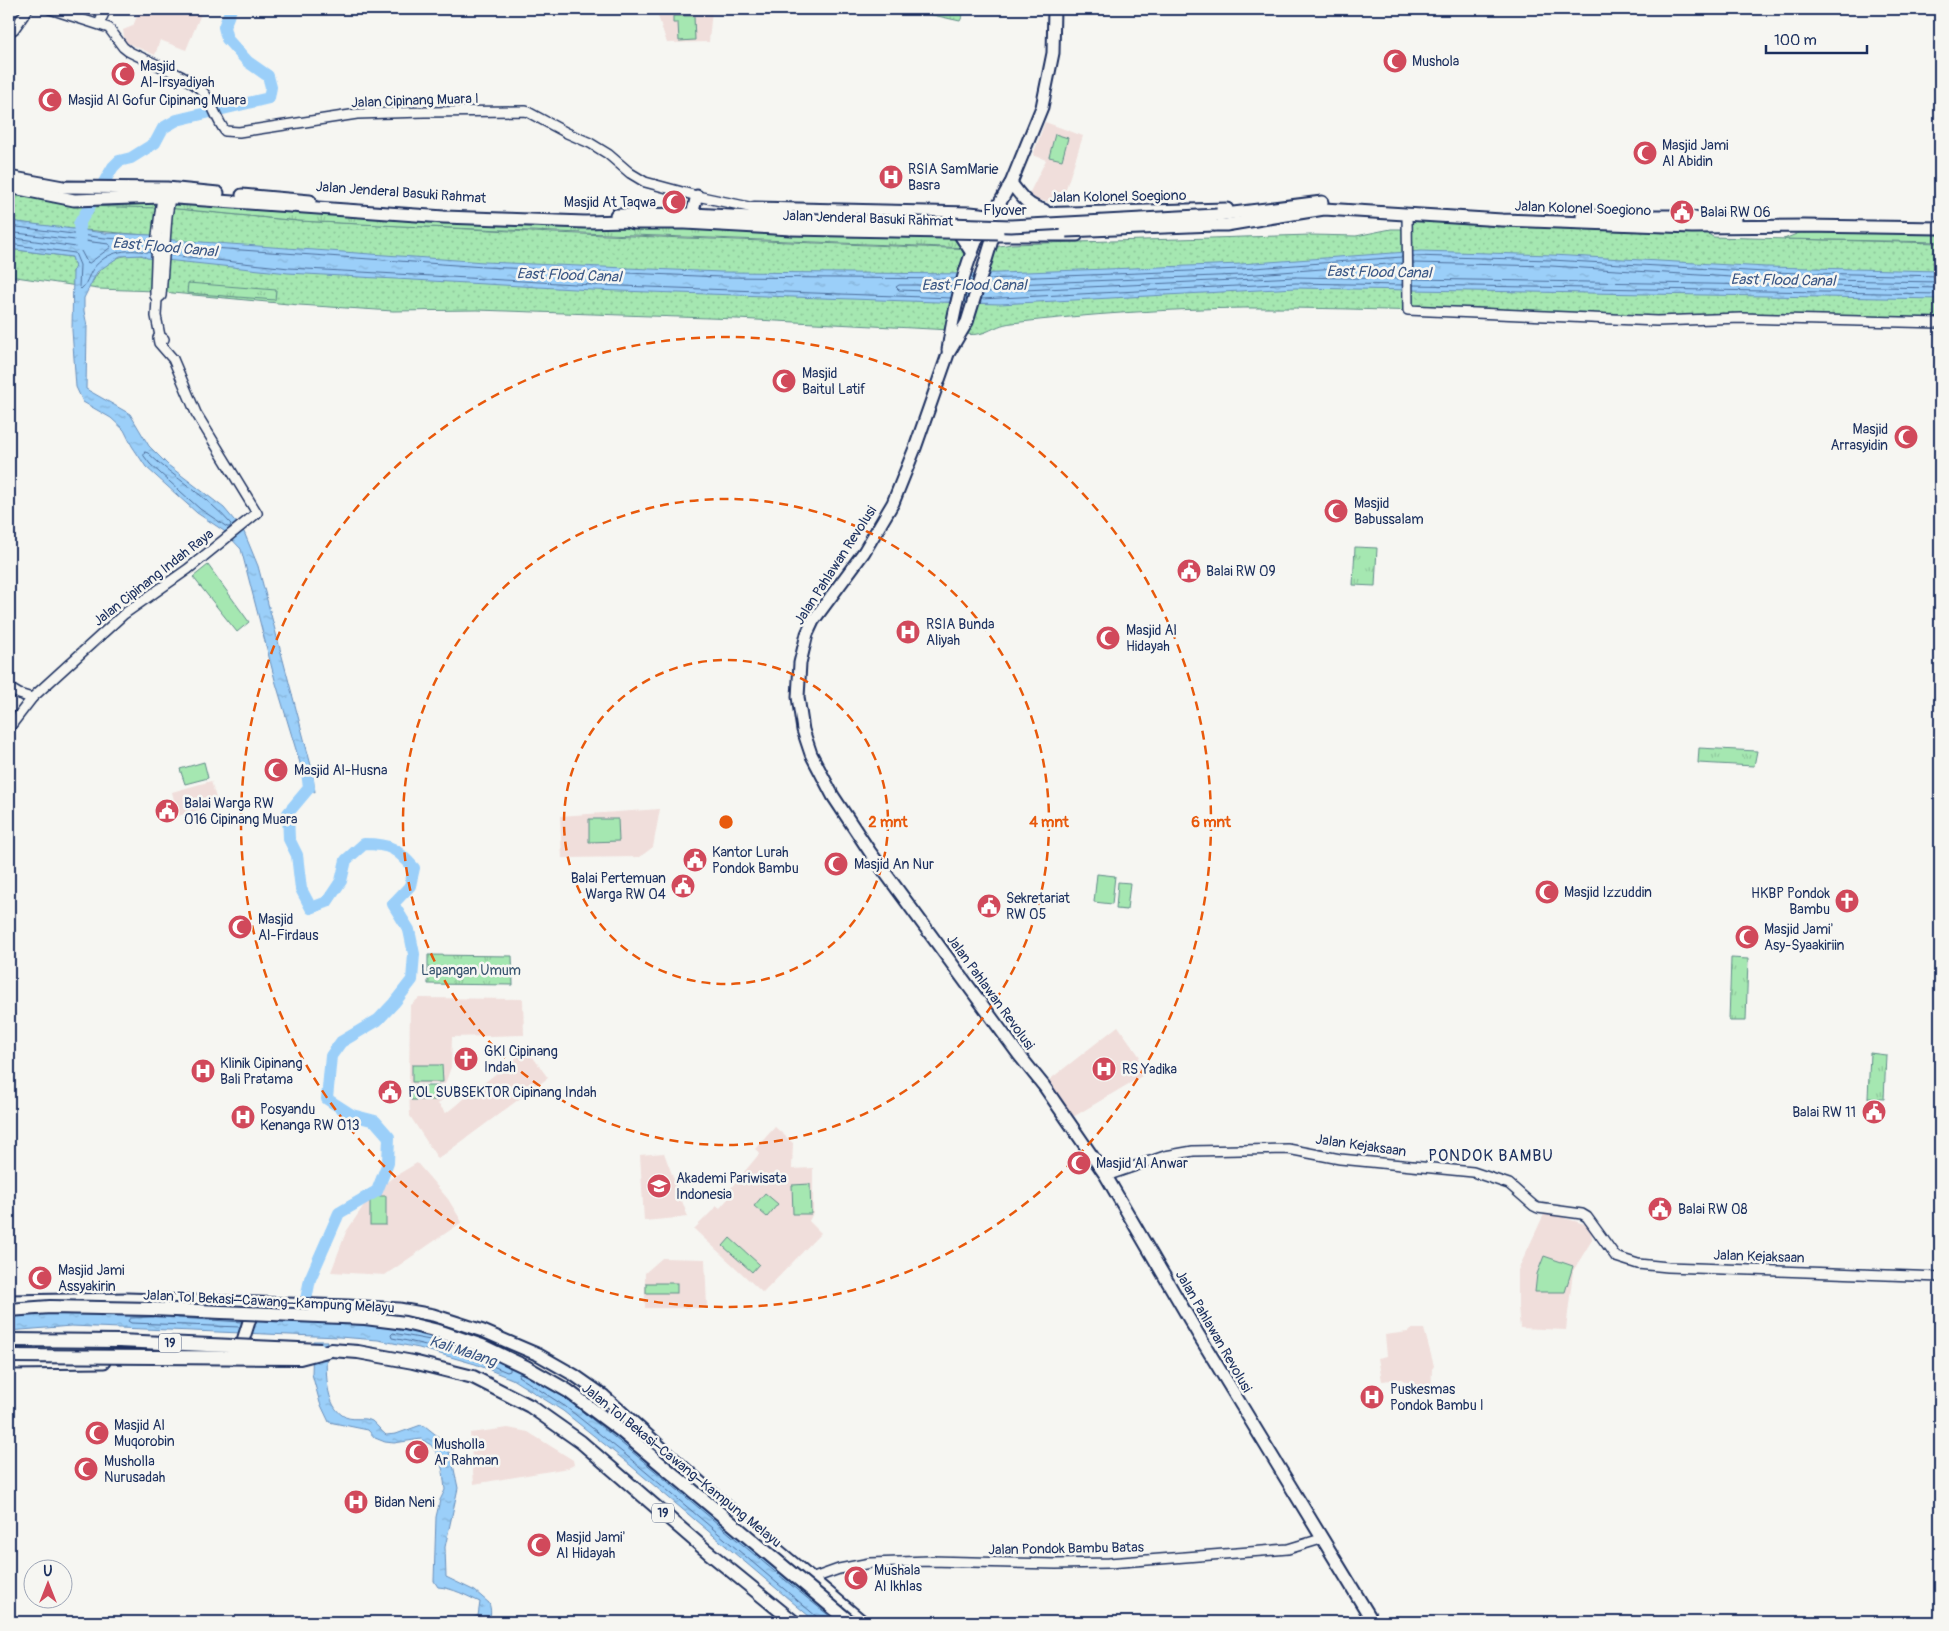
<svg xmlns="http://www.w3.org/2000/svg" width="1949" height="1631" font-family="Pangolin,sans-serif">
  <defs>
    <pattern id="grass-dots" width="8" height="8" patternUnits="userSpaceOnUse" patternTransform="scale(1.25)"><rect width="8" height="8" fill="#a5e7b1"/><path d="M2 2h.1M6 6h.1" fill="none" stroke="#8dc69b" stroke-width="1.8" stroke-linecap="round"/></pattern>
    <pattern id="park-tufts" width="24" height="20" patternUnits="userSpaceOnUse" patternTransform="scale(1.25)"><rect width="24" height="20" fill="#a5e7b1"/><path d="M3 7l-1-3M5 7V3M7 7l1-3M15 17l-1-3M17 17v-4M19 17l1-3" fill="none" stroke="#8dc69b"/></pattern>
    <pattern id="water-ripples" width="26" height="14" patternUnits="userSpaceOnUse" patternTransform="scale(1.25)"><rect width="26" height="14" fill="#9bcff9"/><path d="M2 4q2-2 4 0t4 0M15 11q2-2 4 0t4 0" fill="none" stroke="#85b2d8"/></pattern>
  </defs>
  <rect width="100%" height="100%" fill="#f6f6f2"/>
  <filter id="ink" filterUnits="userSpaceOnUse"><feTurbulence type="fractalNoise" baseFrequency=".02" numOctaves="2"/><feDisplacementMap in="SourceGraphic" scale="10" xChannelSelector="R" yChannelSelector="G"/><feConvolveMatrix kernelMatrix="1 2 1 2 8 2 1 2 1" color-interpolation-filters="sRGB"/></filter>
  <g filter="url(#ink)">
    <!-- built -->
    <g fill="#f0dedb">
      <path d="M 140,9 L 203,9 L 186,50 L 160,40 L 155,55 L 125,42 L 123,30 L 133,26 Z"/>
      <path d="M 658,9 L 712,9 L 709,42 L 667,43 L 658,16 Z"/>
      <path d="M 1045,122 L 1083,136 L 1061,204 L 1027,198 L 1046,160 L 1033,155 Z"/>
      <path d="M 211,781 L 218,805 L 178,816 L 172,792 Z"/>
      <path d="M 660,809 L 653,847 L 640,857 L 562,858 L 560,816 Z"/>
      <path d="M 419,998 L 523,999 L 524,1035 L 452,1037 L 451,1067 L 445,1084 L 409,1084 L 410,1006 Z"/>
      <path d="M 1118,1026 L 1140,1057 L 1138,1058 L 1147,1073 L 1073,1117 L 1050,1082 L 1044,1084 Z"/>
      <path d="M 527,1049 L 548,1078 L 438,1159 L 410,1116 L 409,1087 L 445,1087 L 446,1096 L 438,1104 L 446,1113 Z"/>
      <path d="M 775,1127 L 793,1143 L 792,1169 L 813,1168 L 813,1213 L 809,1221 L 821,1233 L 763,1293 L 694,1229 L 717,1206 L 720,1208 L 733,1193 L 730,1189 L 760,1153 L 755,1149 Z"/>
      <path d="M 664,1153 L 688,1217 L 644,1221 L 640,1155 Z"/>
      <path d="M 417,1163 L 448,1199 L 462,1222 L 385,1275 L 331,1272 L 346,1232 L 370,1196 L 392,1178 Z"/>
      <path d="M 1545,1212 L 1591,1226 L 1592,1240 L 1573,1271 L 1566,1330 L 1520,1328 L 1518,1306 L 1518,1270 Z"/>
      <path d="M 662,1258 L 705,1259 L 707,1308 L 645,1308 L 645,1273 Z"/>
      <path d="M 1411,1329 L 1424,1329 L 1434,1366 L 1432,1369 L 1431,1394 L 1414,1395 L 1415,1387 L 1401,1379 L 1382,1381 L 1378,1358 L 1387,1356 L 1385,1335 L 1408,1332 Z"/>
      <path d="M 508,1428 L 528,1432 L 573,1460 L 574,1465 L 568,1468 L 474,1484 L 470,1433 Z"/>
    </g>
    <!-- grass -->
    <g fill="url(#grass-dots)" stroke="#608b88">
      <path d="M 9,193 L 160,208 L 157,236 L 60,228 L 9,221 Z"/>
      <path d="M 168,208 L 298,221 L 554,233 L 974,249 L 951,330 L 737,319 L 477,310 L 393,311 L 299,305 L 162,292 Z"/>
      <path d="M 1407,214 L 1705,232 L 1713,237 L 1940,243 L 1940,323 C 1845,322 1749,324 1654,321 C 1517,316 1381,307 1244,308 C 1167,309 1089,314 1012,323 C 991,325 986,339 961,333 L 989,248 L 1011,244 L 1311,235 L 1356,236 L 1391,229 L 1407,229 Z"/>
      <path d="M 9,249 L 72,257 L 75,266 L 73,272 L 93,281 C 102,263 119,253 140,255 C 145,256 150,258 156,259 L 155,291 L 98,289 L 9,276 Z"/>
    </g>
    <!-- park -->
    <g fill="url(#park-tufts)" stroke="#608b88">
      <path d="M 906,9 L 966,9 L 960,21 Z"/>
      <path d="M 9,187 L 41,194 L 162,197 L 160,208 L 80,206 L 9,194 Z"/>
      <path d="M 170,198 L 960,235 L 969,248 L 401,226 L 299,221 L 168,208 Z"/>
      <path d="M 1804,226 L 1940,228 L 1940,242 L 1784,239 L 1799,233 Z"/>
      <path d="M 188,283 L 276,290 L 275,300 L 187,293 Z"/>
      <path d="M 1355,547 L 1377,548 L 1375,586 L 1353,585 Z"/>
      <path d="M 1699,748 L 1757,751 L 1754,766 L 1698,763 Z"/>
      <path d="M 428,955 L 512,956 L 513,985 L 428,984 Z"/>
      <path d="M 1731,958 L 1748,959 L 1746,1021 L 1729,1021 Z"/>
      <path d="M 1870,1053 L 1886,1055 L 1884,1099 L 1868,1098 Z"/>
    </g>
    <!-- pitch -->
    <g fill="#a5e7b1" stroke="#608b88">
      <path d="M 673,16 L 694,16 L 695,40 L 679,41 L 678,23 L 673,23 Z"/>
      <path d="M 1055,134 L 1068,138 L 1062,160 L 1049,157 Z"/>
      <path d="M 208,565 L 249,622 L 237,632 L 193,577 Z"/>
      <path d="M 204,762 L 208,778 L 185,784 L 180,769 Z"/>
      <path d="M 589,819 L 618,819 L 619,841 L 589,842 Z"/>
      <path d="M 1097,874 L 1115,876 L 1112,904 L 1094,902 Z"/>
      <path d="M 1118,882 L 1130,883 L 1127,910 L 1116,909 Z"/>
      <path d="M 412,1065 L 442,1065 L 443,1082 L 412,1082 Z"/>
      <path d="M 411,1086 L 440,1086 L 439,1100 L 411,1100 Z"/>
      <path d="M 810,1184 L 811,1214 L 793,1214 L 792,1185 Z"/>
      <path d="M 765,1193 L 778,1204 L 767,1217 L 754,1206 Z"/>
      <rect x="370" y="1196" width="16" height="29"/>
      <path d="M 730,1238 L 759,1264 L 752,1272 L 723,1246 Z"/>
      <path d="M 1544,1256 L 1573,1266 L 1565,1292 L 1535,1292 L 1537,1274 Z"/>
      <rect x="646" y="1283" width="31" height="10"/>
    </g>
    <!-- water -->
    <g fill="url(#water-ripples)" stroke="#688fbb">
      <path d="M 9,221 L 105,233 L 151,235 L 173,240 L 484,262 L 721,272 L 973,274 L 1241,264 L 1421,251 L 1552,255 L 1766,267 L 1940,271 L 1940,299 L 1296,288 L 1000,304 L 966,303 L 592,290 L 288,273 L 147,258 L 142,255 L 120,256 L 97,272 L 84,298 L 84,311 L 87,326 L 86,389 L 130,414 L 149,446 L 168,465 L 224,508 L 244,532 L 258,566 L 312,769 L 315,792 L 305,787 L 300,763 L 275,680 L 241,549 L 224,531 L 197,513 L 146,467 L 132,446 L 124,430 L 111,418 L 83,402 L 76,387 L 72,330 L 73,272 L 75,266 L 72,257 L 9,249 Z"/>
      <path d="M 121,1313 L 375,1325 L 429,1333 L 503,1358 L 572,1397 L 845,1622 L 816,1622 L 624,1460 L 563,1411 L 512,1379 L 475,1364 L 419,1348 L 378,1340 L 339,1337 L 71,1326 L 9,1331 L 9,1315 Z"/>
      <path d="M 313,1341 L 327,1341 C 326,1361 323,1402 342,1415 C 351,1422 363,1416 372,1421 C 377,1425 381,1431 386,1435 L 396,1434 L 421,1425 L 425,1426 L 445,1442 L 452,1460 L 458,1488 L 445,1547 L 446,1577 L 475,1591 L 489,1603 C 491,1609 492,1617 487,1622 L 456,1622 L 478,1616 L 480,1602 C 467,1596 453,1588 438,1587 L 434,1581 L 436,1517 L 440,1500 L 445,1490 L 443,1471 L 438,1455 L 431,1445 L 421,1439 L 394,1443 L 385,1442 L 375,1438 L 368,1430 L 329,1422 L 320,1403 L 312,1374 Z"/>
    </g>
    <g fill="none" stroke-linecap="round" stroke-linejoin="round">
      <!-- shore -->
      <g stroke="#4e6f9c" stroke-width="1">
        <path d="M 9,226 L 105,238 L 151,241"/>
        <path d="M 16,233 L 109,244 L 111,247 L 88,264 L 81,251 L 76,247 L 15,238 L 13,236 Z"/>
        <path d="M 9,244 L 75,253 L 80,265 L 79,287 L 81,289 C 87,284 88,276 93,269 C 107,250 130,248 151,253"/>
        <path d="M 170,245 L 484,267 L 721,277 L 956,279"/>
        <path d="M 170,255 L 289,268 L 593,285 L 951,298"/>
        <path d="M 1413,256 L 1551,260 L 1765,272 L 1940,276"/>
        <path d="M 1413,263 L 1551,266 L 1765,279 L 1940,282"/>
        <path d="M 987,279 L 1241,269 L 1402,257"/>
        <path d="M 1413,279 L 1940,288"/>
        <path d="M 986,285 L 1242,275 L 1402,263"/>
        <path d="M 1413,285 L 1940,294"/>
        <path d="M 953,292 L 899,290 L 896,287 L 899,285 L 954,285"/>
        <path d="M 983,292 L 1296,277 L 1402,279"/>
        <path d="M 981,299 L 1296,283 L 1402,285"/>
        <path d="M 145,452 L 148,453 C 174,478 207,496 231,524 L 230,527 L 227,527 L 200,509 L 150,464 L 144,456 Z"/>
        <path d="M 153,1317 L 130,1318 L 128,1321 L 131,1323 L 240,1327"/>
        <path d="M 178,1318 L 242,1322"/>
        <path d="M 496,1361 L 451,1344 L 393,1333 L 391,1335 L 392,1338 C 432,1345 470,1356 507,1372 L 510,1371 L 510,1367"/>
        <path d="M 525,1375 L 520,1373 L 518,1376 L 566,1407 L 627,1456 L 810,1611 L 817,1617 L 818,1622"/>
        <path d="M 573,1404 C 663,1475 747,1551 837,1622"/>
      </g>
      <!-- river -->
      <g stroke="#9bcff9" stroke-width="12">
        <path d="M 81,245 L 79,224 L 113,167 L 119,161 L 131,158 L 155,143 L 163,128 L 177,120 L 269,98 L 271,87 L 268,76 L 248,62 L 227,39 L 224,27 L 231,9"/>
        <path d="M 303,1315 L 310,1279 L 339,1213 L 377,1191 L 388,1163 L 389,1137 L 375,1121 L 352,1115 L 327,1099 L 331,1056 L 341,1042 L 378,1020 L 394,1003 L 412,980 L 414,954 L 409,930 L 393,904 L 410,886 L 414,868 C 397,849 391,844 364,844 L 346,860 L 341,881 L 327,902 L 311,908 L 301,889 L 297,855 L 289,839 L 288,813 L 309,788 L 307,772"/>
      </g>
      <defs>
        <g id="minor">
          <path d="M 50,9 L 109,28 L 123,47 L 128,51 C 148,62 190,76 204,93 C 213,104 216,119 225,131 L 239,132 L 357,114 L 424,112 L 526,111 L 567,133 L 590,143 L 608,154 L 630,173 L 645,182 L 697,196 L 754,208"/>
          <path d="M 99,24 L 106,9"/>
          <path d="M 9,32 L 14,29 L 28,9"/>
          <path d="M 162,197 L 157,236 L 155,291 L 155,296 L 157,299 L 156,316 L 160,336 L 164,339"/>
          <path d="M 1407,214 L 1408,310 L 1657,321 L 1741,318 L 1940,323"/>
          <path d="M 157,299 L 161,296 L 167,216 L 170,198"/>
          <path d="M 9,688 L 19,694 L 32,698"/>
          <path d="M 9,728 L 32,698 L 124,614 L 188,569 L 257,513 L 196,413 L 173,359 L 159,343 L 158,338 L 160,336"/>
          <path d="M 1106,1176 L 1165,1156 L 1193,1151 L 1288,1149 L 1340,1159 L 1473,1172 L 1509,1184 L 1534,1206 L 1538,1208 L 1582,1214 L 1587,1217 L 1616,1257 L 1638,1264 L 1668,1267 L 1940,1277"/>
          <path d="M 811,1579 L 839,1569 L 870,1563 L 930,1561 L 1056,1564 L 1109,1563 L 1288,1549 L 1321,1539"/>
        </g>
        <g id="major">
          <path d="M 9,177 L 63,187 L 167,188 L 218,193"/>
          <path d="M 9,187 L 74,200 L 162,197 L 444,217 L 585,222 L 625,221 L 634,223 L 685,223 L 791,229"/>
          <path d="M 1008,188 L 1011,183 C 1021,196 1027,206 1044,210"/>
          <path d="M 242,195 L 310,201"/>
          <path d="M 998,206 L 997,224 L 967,322 L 948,354 L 915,448 L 893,503 L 864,552 L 813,621 L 807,634 L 800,663 L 798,697 L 803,730 L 811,754 L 833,796 L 870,852 L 1019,1055 L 1044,1086 L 1106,1176 L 1198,1334 L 1373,1622"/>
          <path d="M 993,211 L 998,206 L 1011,183 L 1042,107 L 1053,53 L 1054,9"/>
          <path d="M 692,214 L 697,196"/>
          <path d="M 616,215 L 692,214 L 792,219"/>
          <path d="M 1217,215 L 1322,202"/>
          <path d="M 1582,216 L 1687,216 L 1699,219 L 1736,220"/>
          <path d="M 754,217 L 754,208 L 970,213 L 989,215 L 1227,209"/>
          <path d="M 1214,225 L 1226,225 L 1324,209 L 1502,220 L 1692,227 L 1804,226 L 1940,228"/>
          <path d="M 960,235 L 972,253"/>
          <path d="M 988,235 L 1077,235"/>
          <path d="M 948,350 C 954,308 965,263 984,224"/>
          <path d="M 9,1301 L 127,1299 L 348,1306 L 399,1309 L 433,1315 L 483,1331 L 539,1355 L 574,1375 L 604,1396 L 742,1520 L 863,1622"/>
          <path d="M 239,1353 L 253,1309"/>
          <path d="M 9,1363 L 104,1362"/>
        </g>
        <path id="highway" d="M 331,1350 L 358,1352 L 413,1362 L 473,1377 L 530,1406 L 581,1442 L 708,1552 L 794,1622"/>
      </defs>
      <!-- minor casing -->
      <use href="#minor" stroke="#1b2f5e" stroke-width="12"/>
      <!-- major casing -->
      <use href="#major" stroke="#1b2f5e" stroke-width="15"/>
      <!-- highway casing -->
      <use href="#highway" stroke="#1b2f5e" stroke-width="16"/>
      <!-- minor -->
      <use href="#minor" stroke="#f6f6f2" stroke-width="9"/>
      <!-- major -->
      <use href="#major" stroke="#f6f6f2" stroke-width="11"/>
      <!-- highway -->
      <use href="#highway" stroke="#f6f6f2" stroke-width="12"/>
      <defs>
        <g id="major-bridge">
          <path d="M 792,219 L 1011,226 L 1217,215"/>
          <path d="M 791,229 L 998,233"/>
          <path d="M 1066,231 L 1214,225"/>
        </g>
        <g id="highway-bridge">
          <path d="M 9,1310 L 50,1307 L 152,1309 L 365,1318 L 405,1323 L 438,1331 L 482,1346 L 526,1367 L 568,1391 L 620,1430 L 850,1622"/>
          <path d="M 9,1340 L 119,1341 L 321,1350"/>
          <path d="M 9,1356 L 300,1358 L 331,1350"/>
        </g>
      </defs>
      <!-- major-bridge casing -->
      <use href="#major-bridge" stroke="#1b2f5e" stroke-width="15" stroke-linecap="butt"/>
      <!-- highway-bridge casing -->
      <use href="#highway-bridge" stroke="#1b2f5e" stroke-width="16" stroke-linecap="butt"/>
      <!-- major-bridge -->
      <use href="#major-bridge" stroke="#f6f6f2" stroke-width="11"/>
      <!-- highway-bridge -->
      <use href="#highway-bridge" stroke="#f6f6f2" stroke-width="12"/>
    </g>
  </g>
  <!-- distance rings -->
  <g fill="none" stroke="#e8590c" stroke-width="2.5" stroke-dasharray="9 6">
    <circle cx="726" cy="822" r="162"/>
    <circle cx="726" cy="822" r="323"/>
    <circle cx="726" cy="822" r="485"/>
  </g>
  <!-- icons -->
  <defs>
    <symbol id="mosque-disc" viewBox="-11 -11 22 22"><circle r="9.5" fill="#d1495b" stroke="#f6f6f2"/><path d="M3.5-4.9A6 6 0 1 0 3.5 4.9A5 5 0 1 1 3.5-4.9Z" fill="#fff"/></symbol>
    <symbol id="hospital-disc" viewBox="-11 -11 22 22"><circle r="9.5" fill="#d1495b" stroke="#f6f6f2"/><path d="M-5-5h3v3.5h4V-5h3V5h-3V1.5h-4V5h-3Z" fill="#fff"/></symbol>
    <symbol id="civic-disc" viewBox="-11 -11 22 22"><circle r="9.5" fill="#d1495b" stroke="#f6f6f2"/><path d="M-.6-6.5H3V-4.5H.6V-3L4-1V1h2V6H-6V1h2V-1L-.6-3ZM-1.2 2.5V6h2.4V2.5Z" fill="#fff"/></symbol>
    <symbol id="church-disc" viewBox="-11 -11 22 22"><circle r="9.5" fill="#d1495b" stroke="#f6f6f2"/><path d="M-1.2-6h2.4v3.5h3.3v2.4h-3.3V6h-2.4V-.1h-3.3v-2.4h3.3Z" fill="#fff"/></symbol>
    <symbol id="university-disc" viewBox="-11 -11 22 22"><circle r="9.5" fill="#d1495b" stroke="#f6f6f2"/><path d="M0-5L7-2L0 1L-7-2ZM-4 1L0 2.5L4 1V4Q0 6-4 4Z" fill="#fff"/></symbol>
  </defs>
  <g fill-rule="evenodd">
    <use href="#mosque-disc" x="1381" y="47" width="28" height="28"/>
    <use href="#mosque-disc" x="109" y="60" width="28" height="28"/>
    <use href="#mosque-disc" x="36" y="86" width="28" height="28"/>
    <use href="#mosque-disc" x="1631" y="139" width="28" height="28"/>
    <use href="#hospital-disc" x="877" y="163" width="28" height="28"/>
    <use href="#mosque-disc" x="660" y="188" width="28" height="28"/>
    <use href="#civic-disc" x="1668" y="198" width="28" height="28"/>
    <use href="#mosque-disc" x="770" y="367" width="28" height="28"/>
    <use href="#mosque-disc" x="1892" y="423" width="28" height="28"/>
    <use href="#mosque-disc" x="1322" y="497" width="28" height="28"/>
    <use href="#civic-disc" x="1175" y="557" width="28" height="28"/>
    <use href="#hospital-disc" x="894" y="618" width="28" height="28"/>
    <use href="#mosque-disc" x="1094" y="624" width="28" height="28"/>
    <use href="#mosque-disc" x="262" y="756" width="28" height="28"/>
    <use href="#civic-disc" x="153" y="797" width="28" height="28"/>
    <use href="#civic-disc" x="681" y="846" width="28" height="28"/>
    <use href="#mosque-disc" x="822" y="850" width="28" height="28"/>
    <use href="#civic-disc" x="669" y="872" width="28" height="28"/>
    <use href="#mosque-disc" x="1533" y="878" width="28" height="28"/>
    <use href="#church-disc" x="1833" y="887" width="28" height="28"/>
    <use href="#civic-disc" x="975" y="892" width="28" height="28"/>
    <use href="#mosque-disc" x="226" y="913" width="28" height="28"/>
    <use href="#mosque-disc" x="1733" y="923" width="28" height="28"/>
    <use href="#church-disc" x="452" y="1045" width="28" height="28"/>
    <use href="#hospital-disc" x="1090" y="1055" width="28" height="28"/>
    <use href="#hospital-disc" x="189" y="1057" width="28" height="28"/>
    <use href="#civic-disc" x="376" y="1078" width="28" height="28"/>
    <use href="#civic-disc" x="1860" y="1098" width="28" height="28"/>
    <use href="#hospital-disc" x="229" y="1103" width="28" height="28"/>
    <use href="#mosque-disc" x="1065" y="1149" width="28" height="28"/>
    <use href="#university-disc" x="645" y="1172" width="28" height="28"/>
    <use href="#civic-disc" x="1646" y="1195" width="28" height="28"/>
    <use href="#mosque-disc" x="26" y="1264" width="28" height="28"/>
    <use href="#hospital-disc" x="1358" y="1383" width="28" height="28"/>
    <use href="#mosque-disc" x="83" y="1419" width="28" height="28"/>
    <use href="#mosque-disc" x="403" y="1438" width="28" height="28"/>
    <use href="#mosque-disc" x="72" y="1455" width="28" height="28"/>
    <use href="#hospital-disc" x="342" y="1488" width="28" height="28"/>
    <use href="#mosque-disc" x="525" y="1531" width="28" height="28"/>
    <use href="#mosque-disc" x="842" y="1564" width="28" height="28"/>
  </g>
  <g text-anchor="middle" stroke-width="5" stroke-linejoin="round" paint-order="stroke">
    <!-- shield labels -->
    <g fill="#f6f6f2" stroke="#5d6b8a" stroke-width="1">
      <rect x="159" y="1333.5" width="22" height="19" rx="4"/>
      <rect x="652" y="1503.5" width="22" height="19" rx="4"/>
    </g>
    <g font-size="12" font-weight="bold" fill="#1b2f5e">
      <text x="170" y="1347">19</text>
      <text x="663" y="1517">19</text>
    </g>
    <!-- poi labels -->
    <g font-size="14" fill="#1b2f5e" stroke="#f6f6f2" text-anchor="start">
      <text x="1412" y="66">Mushola</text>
      <text x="140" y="71">Masjid<tspan x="140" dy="16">Al-Irsyadiyah</tspan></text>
      <text x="68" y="105">Masjid Al Gofur Cipinang Muara</text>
      <text x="1662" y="150">Masjid Jami<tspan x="1662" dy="16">Al Abidin</tspan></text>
      <text x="908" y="174">RSIA SamMarie<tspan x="908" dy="16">Basra</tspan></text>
      <text x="656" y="207" text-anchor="end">Masjid At Taqwa</text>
      <text x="1700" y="217">Balai RW 06</text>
      <text x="802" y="378">Masjid<tspan x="802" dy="16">Baitul Latif</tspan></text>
      <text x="1888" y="434" text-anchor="end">Masjid<tspan x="1888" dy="16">Arrasyidin</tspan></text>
      <text x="1354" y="508">Masjid<tspan x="1354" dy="16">Babussalam</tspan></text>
      <text x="1206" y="576">Balai RW 09</text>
      <text x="926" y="629">RSIA Bunda<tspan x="926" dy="16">Aliyah</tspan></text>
      <text x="1126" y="635">Masjid Al<tspan x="1126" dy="16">Hidayah</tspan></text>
      <text x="294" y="775">Masjid Al-Husna</text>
      <text x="184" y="808">Balai Warga RW<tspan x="184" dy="16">016 Cipinang Muara</tspan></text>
      <text x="712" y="857">Kantor Lurah<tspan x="712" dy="16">Pondok Bambu</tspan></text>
      <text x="854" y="869">Masjid An Nur</text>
      <text x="666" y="883" text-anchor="end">Balai Pertemuan<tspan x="666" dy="16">Warga RW 04</tspan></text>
      <text x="1564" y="897">Masjid Izzuddin</text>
      <text x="1830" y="898" text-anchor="end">HKBP Pondok<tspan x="1830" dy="16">Bambu</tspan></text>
      <text x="1006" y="903">Sekretariat<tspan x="1006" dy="16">RW 05</tspan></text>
      <text x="258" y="924">Masjid<tspan x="258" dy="16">Al-Firdaus</tspan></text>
      <text x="1764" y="934">Masjid Jami'<tspan x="1764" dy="16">Asy-Syaakiriin</tspan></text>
      <text x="484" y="1056">GKI Cipinang<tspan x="484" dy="16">Indah</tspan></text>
      <text x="220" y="1068">Klinik Cipinang<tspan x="220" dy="16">Bali Pratama</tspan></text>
      <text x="1122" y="1074">RS Yadika</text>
      <text x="408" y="1097">POL SUBSEKTOR Cipinang Indah</text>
      <text x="260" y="1114">Posyandu<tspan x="260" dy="16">Kenanga RW 013</tspan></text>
      <text x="1856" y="1117" text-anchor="end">Balai RW 11</text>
      <text x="1096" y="1168">Masjid Al Anwar</text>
      <text x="676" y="1183">Akademi Pariwisata<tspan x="676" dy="16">Indonesia</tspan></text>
      <text x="1678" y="1214">Balai RW 08</text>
      <text x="58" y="1275">Masjid Jami<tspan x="58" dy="16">Assyakirin</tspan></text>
      <text x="1390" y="1394">Puskesmas<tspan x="1390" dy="16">Pondok Bambu I</tspan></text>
      <text x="114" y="1430">Masjid Al<tspan x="114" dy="16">Muqorobin</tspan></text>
      <text x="434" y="1449">Musholla<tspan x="434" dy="16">Ar Rahman</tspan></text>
      <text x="104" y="1466">Musholla<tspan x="104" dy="16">Nurusadah</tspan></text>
      <text x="374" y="1507">Bidan Neni</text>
      <text x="556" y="1542">Masjid Jami'<tspan x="556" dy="16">Al Hidayah</tspan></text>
      <text x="874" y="1575">Mushala<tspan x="874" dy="16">Al Ikhlas</tspan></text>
    </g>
    <!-- street labels -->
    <g font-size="14" fill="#1b2f5e" stroke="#f6f6f2">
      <text transform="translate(415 100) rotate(-2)" y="5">Jalan Cipinang Muara I</text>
      <text transform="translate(401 192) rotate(4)" y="5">Jalan Jenderal Basuki Rahmat</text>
      <text transform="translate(1118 196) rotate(-1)" y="5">Jalan Kolonel Soegiono</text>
      <text transform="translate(1583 208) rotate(2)" y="5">Jalan Kolonel Soegiono</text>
      <text x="1005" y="215">Flyover</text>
      <text transform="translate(868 218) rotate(2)" y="5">Jalan Jenderal Basuki Rahmat</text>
      <text transform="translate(835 565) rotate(-57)" y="5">Jalan Pahlawan Revolusi</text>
      <text transform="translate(153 577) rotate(-38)" y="5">Jalan Cipinang Indah Raya</text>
      <text transform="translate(991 992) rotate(54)" y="5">Jalan Pahlawan Revolusi</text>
      <text transform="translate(1361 1145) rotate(8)" y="5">Jalan Kejaksaan</text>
      <text transform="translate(1759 1256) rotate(2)" y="5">Jalan Kejaksaan</text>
      <text transform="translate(269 1301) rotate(3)" y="5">Jalan Tol Bekasi–Cawang–Kampung Melayu</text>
      <text transform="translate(1214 1331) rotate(60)" y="5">Jalan Pahlawan Revolusi</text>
      <text transform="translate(682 1465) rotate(39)" y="5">Jalan Tol Bekasi–Cawang–Kampung Melayu</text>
      <text transform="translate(1066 1548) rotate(-1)" y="5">Jalan Pondok Bambu Batas</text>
    </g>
    <!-- park labels -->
    <g font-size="14" fill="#37546f" stroke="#f6f6f2">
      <text x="471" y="975">Lapangan Umum</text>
    </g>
    <!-- water labels -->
    <g font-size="15" font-style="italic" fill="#3b5785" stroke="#f6f6f2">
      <text transform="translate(165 247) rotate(5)" y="5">East Flood Canal</text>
      <text transform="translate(1379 272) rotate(1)" y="5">East Flood Canal</text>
      <text transform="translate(569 275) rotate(2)" y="5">East Flood Canal</text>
      <text transform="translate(1783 280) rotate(1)" y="5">East Flood Canal</text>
      <text x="974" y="290">East Flood Canal</text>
      <text transform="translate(463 1351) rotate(18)" y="5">Kali Malang</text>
    </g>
    <!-- quarter labels -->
    <g font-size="16" letter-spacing="1" fill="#1b2f5e" stroke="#f6f6f2">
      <text x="1491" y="1161">PONDOK BAMBU</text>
    </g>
  </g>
  <circle cx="726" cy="822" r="8" fill="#e8590c" stroke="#f6f6f2" stroke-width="2.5"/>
  <g font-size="15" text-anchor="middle" font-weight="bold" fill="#e8590c" stroke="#f6f6f2" stroke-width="5" stroke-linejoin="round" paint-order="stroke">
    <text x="888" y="827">2 mnt</text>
    <text x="1049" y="827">4 mnt</text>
    <text x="1211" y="827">6 mnt</text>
  </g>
  <!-- margin -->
  <rect width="1949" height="1631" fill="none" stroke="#f6f6f2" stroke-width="30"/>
  <rect x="15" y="15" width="1919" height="1601" fill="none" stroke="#1b2f5e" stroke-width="2" filter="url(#ink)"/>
  <!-- north arrow -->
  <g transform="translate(48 1584)"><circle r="24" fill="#f6f6f2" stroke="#9ea6b7"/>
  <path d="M0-4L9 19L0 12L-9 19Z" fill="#d1495b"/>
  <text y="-8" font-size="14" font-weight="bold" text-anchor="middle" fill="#1b2f5e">U</text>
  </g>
  <!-- scale -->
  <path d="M1766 45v8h101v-8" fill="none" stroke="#1b2f5e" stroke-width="2.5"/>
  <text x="1774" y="45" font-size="15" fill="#1b2f5e" stroke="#f6f6f2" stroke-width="4" paint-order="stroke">100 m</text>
</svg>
